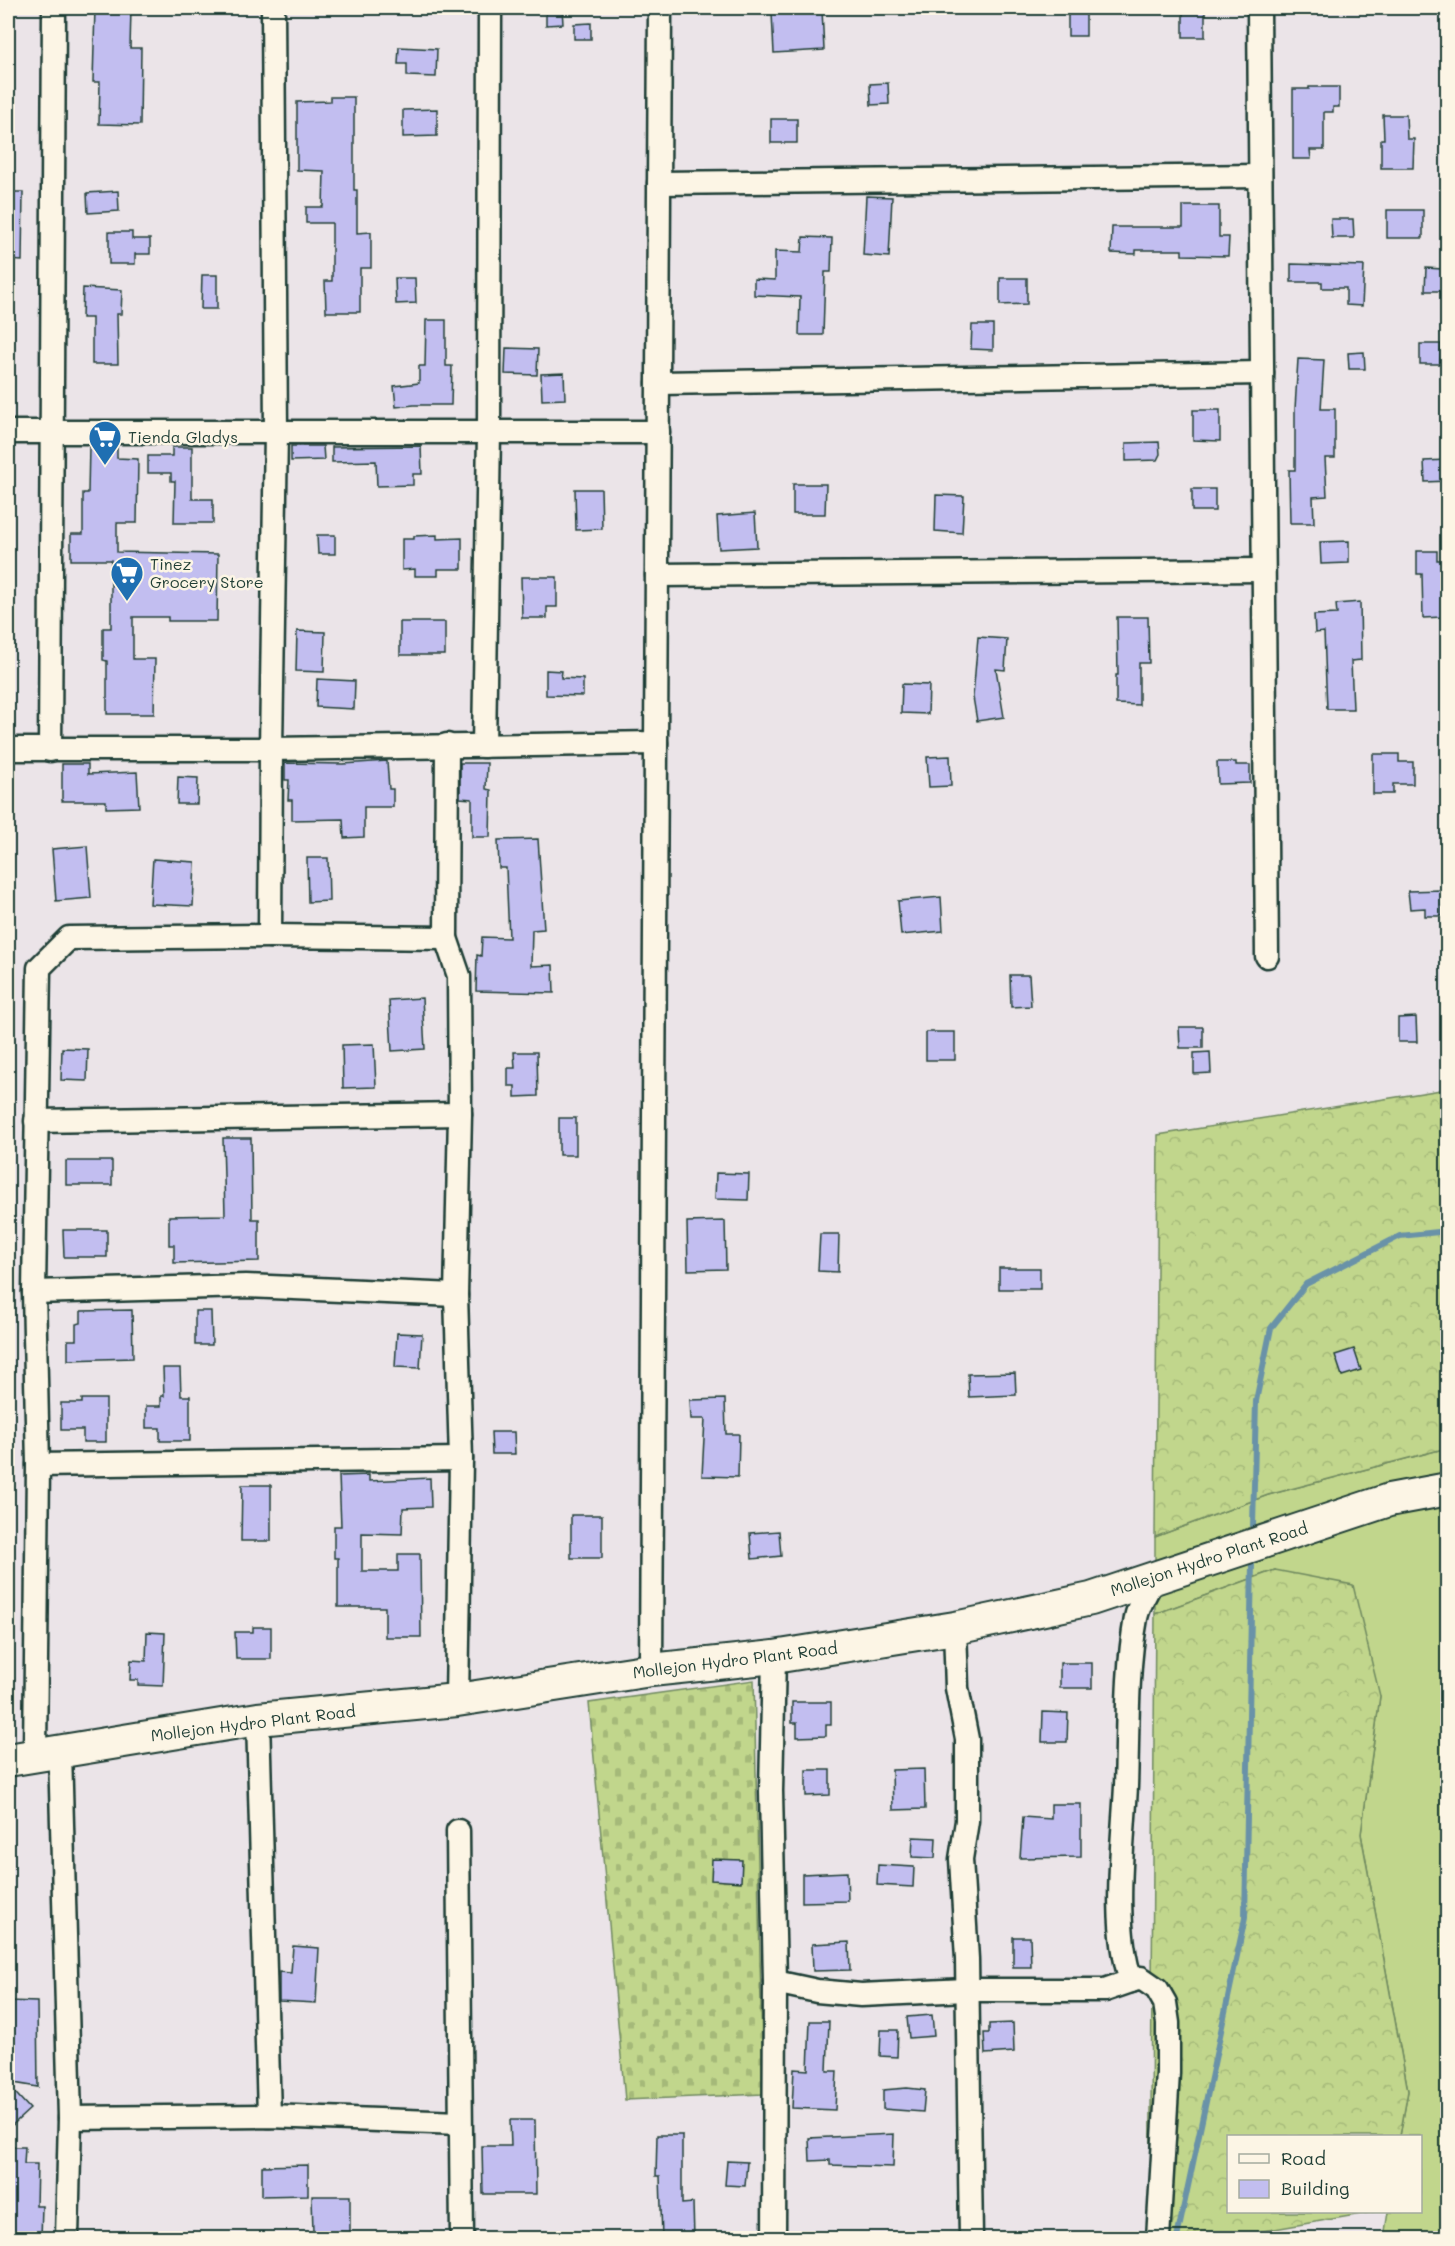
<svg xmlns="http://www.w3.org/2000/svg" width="1455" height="2246" font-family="Mali,sans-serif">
  <defs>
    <pattern id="forest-crowns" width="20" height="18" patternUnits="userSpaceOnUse" patternTransform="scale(1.5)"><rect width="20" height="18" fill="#c1d68c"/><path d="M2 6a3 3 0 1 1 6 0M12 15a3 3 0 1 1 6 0" fill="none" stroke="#a5b979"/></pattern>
    <pattern id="cemetery-stones" width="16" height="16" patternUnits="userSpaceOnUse" patternTransform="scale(1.5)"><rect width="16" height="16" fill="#c1d68c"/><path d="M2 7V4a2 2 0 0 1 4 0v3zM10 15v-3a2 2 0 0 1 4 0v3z" fill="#a5b979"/></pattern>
  </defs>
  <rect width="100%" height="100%" fill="#ebe4e8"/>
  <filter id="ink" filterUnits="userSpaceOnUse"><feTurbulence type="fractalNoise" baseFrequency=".0167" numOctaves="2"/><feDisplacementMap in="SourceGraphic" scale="12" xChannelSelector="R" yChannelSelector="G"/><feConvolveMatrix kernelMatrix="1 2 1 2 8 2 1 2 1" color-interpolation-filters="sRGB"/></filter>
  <g filter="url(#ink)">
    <!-- grass -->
    <path fill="#c1d68c" stroke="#708a60" stroke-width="1.5" d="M 1447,1448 L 1447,2238 L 1384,2238 L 1388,2212 L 1420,2212 L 1420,2136 L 1400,2136 L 1408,2091 L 1361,1834 L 1380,1696 L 1275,1570 L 1155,1614 L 1155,1537 L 1268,1495 Z"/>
    <!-- forest -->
    <g fill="url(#forest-crowns)" stroke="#708a60" stroke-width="1.5">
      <path d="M 1447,1066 L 1447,1448 L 1268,1495 L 1155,1537 L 1158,1135 L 1447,1089 Z"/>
      <path d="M 1275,1570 L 1353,1585 L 1380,1696 L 1361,1834 L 1408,2091 L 1400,2136 L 1228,2136 L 1228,2212 L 1373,2212 L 1223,2238 L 1150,2238 L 1155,1614 Z"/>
    </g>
    <!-- cemetery -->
    <path fill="url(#cemetery-stones)" stroke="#708a60" stroke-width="1.5" d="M 754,1680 L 763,2094 L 625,2100 L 589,1703 Z"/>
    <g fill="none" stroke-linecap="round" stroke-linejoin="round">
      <!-- stream -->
      <g stroke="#6992a8" stroke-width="6">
        <path d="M 1253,1526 L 1256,1401 L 1271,1328 L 1306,1284 L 1400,1236 L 1448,1231"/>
        <path d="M 1177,2238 L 1245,1918 L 1252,1564"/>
      </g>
    </g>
    <!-- building -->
    <g fill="#c2bef0" stroke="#1f3d34" stroke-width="1.5">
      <path d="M 95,8 L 131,9 L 130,48 L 141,48 L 140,125 L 99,124 L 100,82 L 93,82 Z"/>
      <path d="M 546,8 L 562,8 L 563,24 L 546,25 Z"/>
      <rect x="1183" y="8" width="22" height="29"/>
      <path d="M 822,10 L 824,50 L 774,53 L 772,13 Z"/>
      <path d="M 1068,13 L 1086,14 L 1086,36 L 1068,36 Z"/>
      <path d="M 591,23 L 591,39 L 574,39 L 574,24 Z"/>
      <path d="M 399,47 L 437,49 L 436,77 L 407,76 L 407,64 L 398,64 Z"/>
      <path d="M 888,83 L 889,104 L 871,105 L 870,84 Z"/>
      <path d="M 1309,87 L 1339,87 L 1339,107 L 1333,107 L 1333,112 L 1324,112 L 1324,150 L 1310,150 L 1311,159 L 1293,159 L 1293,89 L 1309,89 Z"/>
      <path d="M 330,97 L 354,97 L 354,190 L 357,190 L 357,233 L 371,232 L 371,268 L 360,268 L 360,312 L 326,312 L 325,281 L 332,281 L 332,223 L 306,223 L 306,207 L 323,207 L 324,171 L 297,170 L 297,102 L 330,101 Z"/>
      <path d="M 437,109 L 437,136 L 403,137 L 403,110 Z"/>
      <path d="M 1383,115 L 1406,115 L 1407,139 L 1414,139 L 1413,168 L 1381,168 L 1381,139 L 1384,139 Z"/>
      <rect x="771" y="119" width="26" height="24"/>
      <path d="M 118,191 L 119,211 L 88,213 L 87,193 Z"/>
      <path d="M 8,192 L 23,192 L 22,261 L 8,260 Z"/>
      <path d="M 866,196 L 892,197 L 889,257 L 863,255 Z"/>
      <path d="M 1183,206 L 1219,206 L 1219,237 L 1229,237 L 1228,256 L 1182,255 L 1182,250 L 1136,250 L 1136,254 L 1111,253 L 1112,227 L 1183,227 Z"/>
      <rect x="1387" y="210" width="36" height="28"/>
      <path d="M 1331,219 L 1353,219 L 1354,238 L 1332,238 Z"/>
      <path d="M 109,232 L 132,232 L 132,239 L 150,239 L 150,254 L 135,254 L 135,264 L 109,264 Z"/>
      <path d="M 803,237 L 832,238 L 831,272 L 825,272 L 823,335 L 799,335 L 800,297 L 754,295 L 754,279 L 775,280 L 775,251 L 802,252 Z"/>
      <path d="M 1291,264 L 1364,266 L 1362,306 L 1346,305 L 1346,288 L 1322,288 L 1322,282 L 1291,282 Z"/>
      <path d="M 1426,268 L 1442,269 L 1441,291 L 1425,291 Z"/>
      <path d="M 202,275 L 217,275 L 217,309 L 201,309 Z"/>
      <path d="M 395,278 L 415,278 L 416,303 L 396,304 Z"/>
      <path d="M 1000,278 L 1027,278 L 1027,304 L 1000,305 Z"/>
      <path d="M 83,288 L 122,290 L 121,314 L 117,314 L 118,364 L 92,364 L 92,318 L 82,318 Z"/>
      <path d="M 426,320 L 446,320 L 446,366 L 452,366 L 451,405 L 414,405 L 396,407 L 394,386 L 419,383 L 419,366 L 425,366 Z"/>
      <path d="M 972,325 L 993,325 L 993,350 L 971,349 Z"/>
      <path d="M 1420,344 L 1441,344 L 1440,364 L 1420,364 Z"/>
      <path d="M 506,348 L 538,349 L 537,375 L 505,374 Z"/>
      <path d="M 1364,352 L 1365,369 L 1349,369 L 1348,353 Z"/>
      <path d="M 1298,359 L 1324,360 L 1321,409 L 1335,409 L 1335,458 L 1325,458 L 1327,496 L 1313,497 L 1314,523 L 1290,523 L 1289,470 L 1295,470 L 1295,409 Z"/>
      <path d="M 564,373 L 565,399 L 542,400 L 541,374 Z"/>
      <path d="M 1193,410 L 1220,410 L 1220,441 L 1193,440 Z"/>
      <path d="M 1159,442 L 1160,454 L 1157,460 L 1126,461 L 1126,443 Z"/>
      <path d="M 89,446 L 117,446 L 117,458 L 138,459 L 137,523 L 117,523 L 117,552 L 218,554 L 217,621 L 168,621 L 168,617 L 133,617 L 133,659 L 155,659 L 154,714 L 107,714 L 107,661 L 103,660 L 103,628 L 111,628 L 111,560 L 71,560 L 71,534 L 83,534 L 83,493 L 88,493 Z"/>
      <path d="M 291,446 L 323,446 L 324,460 L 291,461 Z"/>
      <path d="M 421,446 L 422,474 L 413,474 L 413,485 L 377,486 L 376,461 L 332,462 L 332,447 Z"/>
      <path d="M 172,447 L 192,447 L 192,499 L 213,499 L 213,523 L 174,523 L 175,481 L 171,481 L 171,473 L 148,473 L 148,456 L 172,456 Z"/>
      <path d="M 1447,460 L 1447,481 L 1425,482 L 1424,461 Z"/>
      <path d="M 793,484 L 826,484 L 825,514 L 793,514 Z"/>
      <path d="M 575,489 L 601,489 L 602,529 L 576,530 Z"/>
      <rect x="1192" y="489" width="23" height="22"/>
      <path d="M 936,495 L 964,496 L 962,533 L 935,531 Z"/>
      <path d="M 755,513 L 757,547 L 719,549 L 717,516 Z"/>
      <path d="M 317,535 L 335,535 L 335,554 L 318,554 Z"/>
      <path d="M 437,535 L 437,539 L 462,538 L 462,569 L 438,569 L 438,576 L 415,576 L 415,569 L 402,570 L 402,539 L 414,539 L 414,536 Z"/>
      <path d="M 1349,541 L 1349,563 L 1321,564 L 1320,542 Z"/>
      <path d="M 1417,551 L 1437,551 L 1437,560 L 1441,560 L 1442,617 L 1423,618 L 1422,574 L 1417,574 Z"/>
      <path d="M 521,577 L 557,577 L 557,607 L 547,607 L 547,618 L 522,618 Z"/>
      <path d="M 1360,602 L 1361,660 L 1351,661 L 1353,709 L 1327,709 L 1324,632 L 1315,633 L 1314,615 L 1337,614 L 1336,604 Z"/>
      <path d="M 1117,617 L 1148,617 L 1149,663 L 1139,663 L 1139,705 L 1116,704 L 1116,675 L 1118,675 Z"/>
      <rect x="400" y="622" width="45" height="33"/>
      <path d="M 297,631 L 325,632 L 324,672 L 296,671 Z"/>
      <path d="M 978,637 L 1007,639 L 1005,670 L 996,669 L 1004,717 L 977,721 L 973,697 Z"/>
      <path d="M 546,670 L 562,671 L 561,678 L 583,679 L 583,696 L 546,695 Z"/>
      <path d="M 317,679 L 355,681 L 354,709 L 316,707 Z"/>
      <path d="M 902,684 L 929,685 L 928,714 L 901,713 Z"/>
      <path d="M 1373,754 L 1399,754 L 1399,762 L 1413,762 L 1413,784 L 1393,784 L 1393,794 L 1373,794 Z"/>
      <path d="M 950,756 L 951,786 L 929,787 L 927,757 Z"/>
      <path d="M 387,761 L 389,789 L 393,789 L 393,807 L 364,807 L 364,837 L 344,838 L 343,819 L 292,820 L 292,800 L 288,800 L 289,780 L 285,780 L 285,763 L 343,764 Z"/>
      <path d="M 1217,762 L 1236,762 L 1236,765 L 1250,765 L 1250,783 L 1218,784 Z"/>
      <path d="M 460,763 L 487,763 L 486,789 L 491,790 L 490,837 L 472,837 L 472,799 L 460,798 Z"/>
      <path d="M 62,764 L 88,764 L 88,774 L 137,772 L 139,807 L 106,808 L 106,801 L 62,801 Z"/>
      <path d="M 178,777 L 198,778 L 197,804 L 177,804 Z"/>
      <path d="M 538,839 L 544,929 L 532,930 L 531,966 L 553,965 L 554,993 L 476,991 L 477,955 L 481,956 L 482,937 L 509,938 L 506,868 L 499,868 L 498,840 Z"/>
      <path d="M 87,846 L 91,898 L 56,901 L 52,849 Z"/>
      <path d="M 307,858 L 328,858 L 329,901 L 308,902 Z"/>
      <path d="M 153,859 L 195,862 L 193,906 L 150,904 Z"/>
      <path d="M 1442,890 L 1442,916 L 1425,916 L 1425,908 L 1410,909 L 1408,891 Z"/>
      <path d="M 941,897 L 943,931 L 901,935 L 898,901 Z"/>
      <path d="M 1010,975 L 1029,975 L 1031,1006 L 1011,1007 Z"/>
      <path d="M 422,998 L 425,1049 L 392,1051 L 389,1000 Z"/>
      <path d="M 1416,1017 L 1417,1042 L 1398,1042 L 1398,1018 Z"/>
      <path d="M 1179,1027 L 1203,1027 L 1203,1048 L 1180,1048 Z"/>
      <rect x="926" y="1032" width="29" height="28"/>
      <path d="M 374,1044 L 376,1087 L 343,1088 L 342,1045 Z"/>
      <path d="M 62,1048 L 88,1049 L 87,1081 L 61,1080 Z"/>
      <path d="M 514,1052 L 537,1052 L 538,1096 L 515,1097 L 515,1086 L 508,1086 L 508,1068 L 515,1068 Z"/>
      <path d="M 1210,1052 L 1211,1073 L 1194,1074 L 1194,1053 Z"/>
      <rect x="559" y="1118" width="17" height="37"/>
      <path d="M 223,1138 L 251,1138 L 252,1219 L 259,1219 L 259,1261 L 174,1263 L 174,1245 L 169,1245 L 169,1216 L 225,1215 Z"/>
      <rect x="66" y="1161" width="46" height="24"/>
      <path d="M 716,1173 L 749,1174 L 748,1200 L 715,1199 Z"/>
      <path d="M 725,1221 L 726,1269 L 688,1270 L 687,1222 Z"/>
      <path d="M 63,1230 L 107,1230 L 107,1257 L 64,1257 Z"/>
      <path d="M 820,1234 L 839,1234 L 838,1272 L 818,1271 Z"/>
      <rect x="999" y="1268" width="41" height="21"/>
      <path d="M 132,1310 L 133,1358 L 68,1360 L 68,1340 L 76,1340 L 76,1324 L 81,1323 L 81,1311 Z"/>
      <path d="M 195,1311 L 211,1311 L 212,1345 L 195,1345 Z"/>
      <path d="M 397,1333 L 422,1334 L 420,1368 L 395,1367 Z"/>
      <path d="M 1354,1349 L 1361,1370 L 1342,1376 L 1335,1355 Z"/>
      <path d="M 163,1368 L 180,1368 L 181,1396 L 190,1396 L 190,1441 L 160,1441 L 160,1428 L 146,1428 L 146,1406 L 161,1406 L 161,1396 L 164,1396 Z"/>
      <path d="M 1015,1373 L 1016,1395 L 969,1397 L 968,1374 Z"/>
      <path d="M 82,1399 L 106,1399 L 106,1442 L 83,1442 L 83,1430 L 61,1430 L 61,1403 L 82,1403 Z"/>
      <path d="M 725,1399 L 726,1434 L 739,1434 L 738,1477 L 702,1476 L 705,1419 L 691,1419 L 690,1400 Z"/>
      <path d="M 491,1432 L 514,1432 L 515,1454 L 492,1454 Z"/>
      <path d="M 369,1475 L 369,1481 L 430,1478 L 431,1507 L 403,1508 L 402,1534 L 362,1533 L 362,1571 L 398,1571 L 398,1554 L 420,1554 L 421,1637 L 385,1637 L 385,1607 L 338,1607 L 338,1558 L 334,1558 L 334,1526 L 341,1526 L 339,1476 Z"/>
      <path d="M 242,1485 L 271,1485 L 271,1541 L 241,1541 Z"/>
      <rect x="571" y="1515" width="31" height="43"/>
      <path d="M 779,1531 L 781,1556 L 752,1559 L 750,1533 Z"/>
      <path d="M 253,1627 L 271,1627 L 271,1659 L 236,1659 L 235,1632 L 253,1632 Z"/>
      <path d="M 147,1632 L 165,1633 L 163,1686 L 138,1685 L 138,1680 L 130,1680 L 131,1660 L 146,1661 Z"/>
      <rect x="1060" y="1663" width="32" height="25"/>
      <path d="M 792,1702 L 831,1702 L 831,1725 L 826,1725 L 826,1736 L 797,1737 L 797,1723 L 792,1723 Z"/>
      <path d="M 1043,1712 L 1068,1713 L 1067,1742 L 1042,1742 Z"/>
      <path d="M 924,1769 L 925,1809 L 893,1810 L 892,1770 Z"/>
      <path d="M 806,1770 L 830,1770 L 830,1795 L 806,1796 Z"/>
      <path d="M 1051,1804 L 1081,1804 L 1081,1857 L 1020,1858 L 1023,1817 L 1051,1819 Z"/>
      <path d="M 913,1837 L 936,1838 L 935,1858 L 912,1857 Z"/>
      <path d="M 712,1859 L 742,1860 L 741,1882 L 711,1880 Z"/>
      <path d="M 878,1865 L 914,1867 L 913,1887 L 877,1885 Z"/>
      <path d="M 847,1872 L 848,1901 L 802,1902 L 802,1874 Z"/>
      <path d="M 1013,1937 L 1030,1937 L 1031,1967 L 1013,1967 Z"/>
      <path d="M 849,1942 L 850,1970 L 813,1971 L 812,1944 Z"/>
      <path d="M 293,1946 L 319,1948 L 316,2003 L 279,2001 L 279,1972 L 291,1973 Z"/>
      <path d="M 8,2001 L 37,2002 L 38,2087 L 8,2082 Z"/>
      <path d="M 932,2015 L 934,2036 L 909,2038 L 907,2017 Z"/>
      <path d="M 810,2021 L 829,2021 L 827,2071 L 837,2071 L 835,2110 L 792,2108 L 794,2069 L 808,2070 Z"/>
      <path d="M 1013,2023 L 1014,2052 L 985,2054 L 984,2033 L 989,2033 L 989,2024 Z"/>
      <path d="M 881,2030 L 898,2030 L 897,2057 L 880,2056 Z"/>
      <path d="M 8,2085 L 30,2109 L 8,2129 Z"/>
      <path d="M 907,2088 L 925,2090 L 923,2112 L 883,2109 L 883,2090 Z"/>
      <path d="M 510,2120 L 535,2120 L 536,2194 L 483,2194 L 482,2146 L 511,2146 Z"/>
      <path d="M 894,2134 L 893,2167 L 830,2165 L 830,2160 L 810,2161 L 809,2138 Z"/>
      <path d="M 657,2135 L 682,2135 L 682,2204 L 693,2203 L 694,2238 L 662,2238 L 660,2176 L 656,2176 Z"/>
      <path d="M 8,2147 L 25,2147 L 24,2164 L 37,2164 L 36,2206 L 42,2206 L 41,2238 L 8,2238 Z"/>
      <path d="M 727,2161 L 747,2162 L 745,2186 L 725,2185 Z"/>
      <path d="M 308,2165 L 308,2195 L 262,2196 L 262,2166 Z"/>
      <path d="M 312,2196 L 350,2196 L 350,2232 L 313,2232 Z"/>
    </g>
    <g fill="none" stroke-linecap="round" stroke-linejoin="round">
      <defs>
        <g id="street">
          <path d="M 1259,8 L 1267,956"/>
          <path d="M 659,183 L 1260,176"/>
          <path d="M 658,383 L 1262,373"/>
          <path d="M 8,432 L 658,432"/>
          <path d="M 657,575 L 1263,570"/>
          <path d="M 447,745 L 446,938 L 459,976 L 460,1114 L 456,1295 L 461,1459 L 457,1700"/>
          <path d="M 484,746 L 489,432 L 490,8"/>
          <path d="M 8,749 L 271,749 L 656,743"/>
          <path d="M 50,750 L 54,8"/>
          <path d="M 270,936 L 271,749 L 276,432 L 273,8"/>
          <path d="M 36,1121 L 460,1114"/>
          <path d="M 34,1292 L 246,1286 L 456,1295"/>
          <path d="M 38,1465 L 461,1459"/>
          <path d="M 1155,1577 C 1148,1589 1139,1603 1136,1618 C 1126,1673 1128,1731 1126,1786 C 1123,1847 1112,1922 1131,1981 L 1141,1978 L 1157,1989 L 1165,2003 L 1168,2023 L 1168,2073 L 1158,2238"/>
          <path d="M 955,1628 L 957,1688 L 967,1739 L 967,1821 L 961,1859 L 967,1959 L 971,2238"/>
          <path d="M 651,1670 L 660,8"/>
          <path d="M 258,1719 L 269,2116"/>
          <path d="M 60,1751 L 70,2118 L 67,2238"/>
          <path d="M 35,1755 L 38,1465 L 34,1292 L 39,968 L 69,938 L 270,936 L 446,938"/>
          <path d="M 458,1831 L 462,2238"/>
          <path d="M 775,1982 L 817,1991 L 861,1995 L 966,1990 L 1105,1990 L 1131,1981"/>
          <path d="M 70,2118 L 269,2116 L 460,2123"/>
          <path d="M 774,2238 L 775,1982 L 771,1791 L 774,1657"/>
        </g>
        <path id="secondary" d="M 8,1760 L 258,1719 L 457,1700 L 651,1670 L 774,1657 L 955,1628 L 1091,1599 L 1389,1500 L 1448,1489"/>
      </defs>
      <!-- street casing -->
      <use href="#street" stroke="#1f3d34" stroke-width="27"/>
      <!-- secondary casing -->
      <use href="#secondary" stroke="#1f3d34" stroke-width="36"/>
      <!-- street -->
      <use href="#street" stroke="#fcf5e5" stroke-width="22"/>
      <!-- secondary -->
      <use href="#secondary" stroke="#fcf5e5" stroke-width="32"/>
    </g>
  </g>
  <!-- icons -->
  <defs>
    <symbol id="supermarket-pin" viewBox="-11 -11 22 30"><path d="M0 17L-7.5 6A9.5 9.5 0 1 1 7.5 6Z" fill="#1f6fb2" stroke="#fcf5e5"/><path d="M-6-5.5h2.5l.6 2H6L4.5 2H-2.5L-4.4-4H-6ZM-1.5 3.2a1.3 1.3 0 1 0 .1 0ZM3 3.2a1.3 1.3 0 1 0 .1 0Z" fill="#fff"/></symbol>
  </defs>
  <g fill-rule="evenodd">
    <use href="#supermarket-pin" x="86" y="418" width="38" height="52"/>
    <use href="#supermarket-pin" x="108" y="554" width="38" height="52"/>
  </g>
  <g text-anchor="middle" stroke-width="5" stroke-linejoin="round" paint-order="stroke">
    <!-- poi labels -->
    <g font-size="16" fill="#1f3d34" stroke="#fcf5e5" text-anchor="start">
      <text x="128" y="443">Tienda Gladys</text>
      <text x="150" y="570">Tinez<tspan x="150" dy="18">Grocery Store</tspan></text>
    </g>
    <!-- street labels -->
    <g font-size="16" fill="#1f3d34" stroke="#fcf5e5">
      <text transform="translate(1209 1559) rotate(-18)" y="6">Mollejon Hydro Plant Road</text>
      <text transform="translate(735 1660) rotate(-7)" y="6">Mollejon Hydro Plant Road</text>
      <text transform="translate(253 1723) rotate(-7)" y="6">Mollejon Hydro Plant Road</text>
    </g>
  </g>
  <!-- margin -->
  <rect width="1455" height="2246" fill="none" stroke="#fcf5e5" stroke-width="30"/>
  <rect x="15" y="15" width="1425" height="2216" fill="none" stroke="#1f3d34" stroke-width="2" filter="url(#ink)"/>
  <!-- legend -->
  <rect x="1227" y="2135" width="195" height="78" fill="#fcf5e5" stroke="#a4ab9e" stroke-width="1.5"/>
  <rect x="1239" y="2154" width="30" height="9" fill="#fcf5e5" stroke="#a4ab9e" stroke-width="1.5"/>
  <text x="1281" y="2165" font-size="18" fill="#1f3d34">Road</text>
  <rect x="1239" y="2180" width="30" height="18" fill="#c2bef0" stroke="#a4ab9e" stroke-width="1.5"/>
  <text x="1281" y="2195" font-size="18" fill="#1f3d34">Building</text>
</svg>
